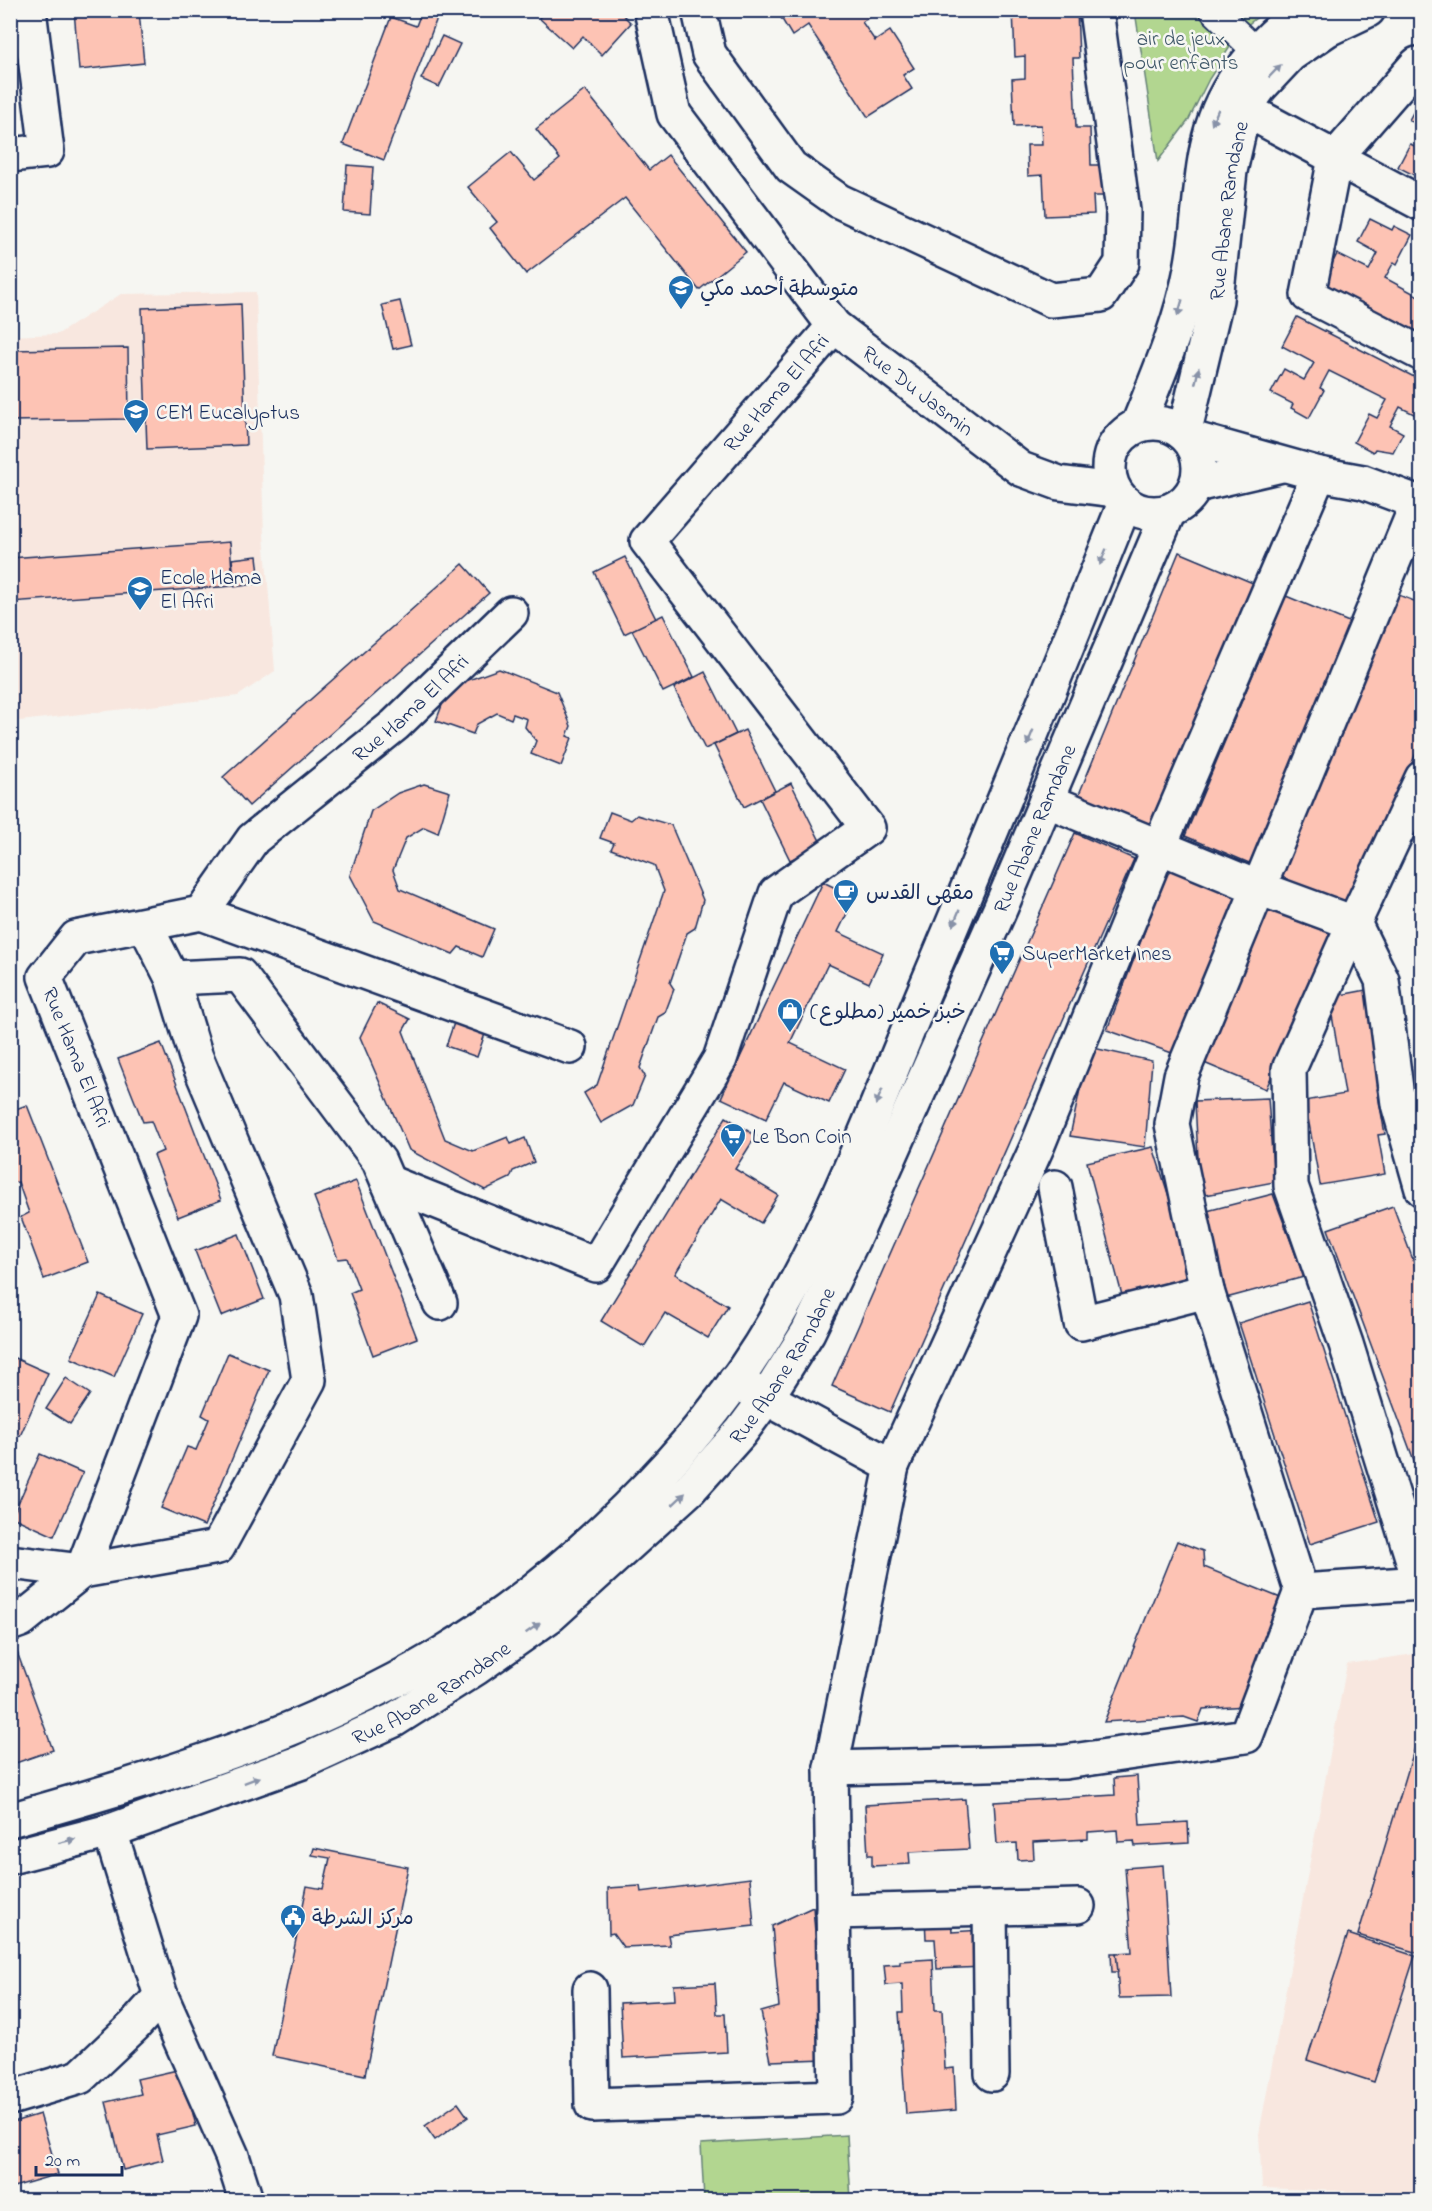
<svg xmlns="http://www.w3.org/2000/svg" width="1432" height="2211" font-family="'Indie Flower','Playpen Sans Arabic',sans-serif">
  <rect width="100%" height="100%" fill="#f6f6f2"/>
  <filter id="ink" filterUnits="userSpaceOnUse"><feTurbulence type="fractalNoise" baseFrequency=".0167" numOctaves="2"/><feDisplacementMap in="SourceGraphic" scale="12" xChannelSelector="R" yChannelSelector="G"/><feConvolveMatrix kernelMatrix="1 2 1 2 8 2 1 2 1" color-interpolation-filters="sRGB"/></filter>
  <g filter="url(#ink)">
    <!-- built -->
    <g fill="#f8e7df">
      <path d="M 256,292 L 264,535 L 275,671 L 238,696 L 11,722 L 10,336 L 58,334 L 121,294 Z"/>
      <path d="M 1421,1653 L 1421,2194 L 1262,2188 L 1259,2134 L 1347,1664 Z"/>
    </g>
    <!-- green -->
    <g fill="#b2d690" stroke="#668277" stroke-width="1.5">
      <path d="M 1135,11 L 1265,11 L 1241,30 L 1209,79 L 1188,121 L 1158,161 Z"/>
      <path d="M 847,2135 L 851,2200 L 704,2200 L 701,2144 Z"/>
    </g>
    <!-- building -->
    <g fill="#fdc3b4" stroke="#1b2f5e" stroke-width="1.5">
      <path d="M 74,10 L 139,12 L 144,63 L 79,70 Z"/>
      <path d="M 422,10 L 440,10 L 384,160 L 343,144 L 391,17 L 416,26 Z"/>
      <path d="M 546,10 L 618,10 L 631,23 L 602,55 L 583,36 L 572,48 L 539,18 Z"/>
      <path d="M 867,10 L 871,16 L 862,22 L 875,41 L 890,31 L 914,68 L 903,75 L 912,89 L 868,117 L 808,25 L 792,36 L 777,11 Z"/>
      <path d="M 1013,10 L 1077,10 L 1079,58 L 1073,58 L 1076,128 L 1090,128 L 1091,165 L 1103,165 L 1105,196 L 1093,196 L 1094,214 L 1045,216 L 1043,175 L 1028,176 L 1027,145 L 1042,145 L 1041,125 L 1014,126 L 1012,79 L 1025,78 L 1025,56 L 1015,57 Z"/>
      <path d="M 442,36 L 460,44 L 439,87 L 421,79 Z"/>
      <path d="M 585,90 L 649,170 L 668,155 L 746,252 L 699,290 L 625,198 L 526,274 L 490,228 L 497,222 L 468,187 L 511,152 L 534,180 L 560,159 L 536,129 Z"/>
      <path d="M 1422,96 L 1422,127 L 1409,120 Z"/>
      <path d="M 1410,144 L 1422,149 L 1422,184 L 1418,182 L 1420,178 L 1398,167 Z"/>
      <path d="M 347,165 L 373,167 L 370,214 L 344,212 Z"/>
      <path d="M 1370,219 L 1392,230 L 1394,226 L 1412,235 L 1397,264 L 1394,262 L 1385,278 L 1422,298 L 1422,336 L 1322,284 L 1337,254 L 1369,270 L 1378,253 L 1358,242 Z"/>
      <path d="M 400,301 L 411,345 L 393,349 L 382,305 Z"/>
      <path d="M 241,304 L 246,445 L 147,449 L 142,308 Z"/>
      <path d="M 1297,317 L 1422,381 L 1422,418 L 1400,407 L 1390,426 L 1403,433 L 1393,452 L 1375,449 L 1373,452 L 1354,442 L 1369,414 L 1377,418 L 1387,400 L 1329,371 L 1320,388 L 1324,390 L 1309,418 L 1291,408 L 1293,404 L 1271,393 L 1284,369 L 1304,380 L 1314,363 L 1282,346 Z"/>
      <path d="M 128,348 L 129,419 L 10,421 L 10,350 Z"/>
      <path d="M 230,542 L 233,586 L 10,602 L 10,558 Z"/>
      <path d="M 1179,552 L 1260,586 L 1158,832 L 1077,799 Z"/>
      <path d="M 257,556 L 260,583 L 235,587 L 232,559 Z"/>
      <path d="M 625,557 L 656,619 L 624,634 L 594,572 Z"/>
      <path d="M 463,564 L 489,593 L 249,806 L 223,777 Z"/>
      <path d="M 1396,594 L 1422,604 L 1422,739 L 1349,912 L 1276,881 Z"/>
      <path d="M 1286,596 L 1356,625 L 1254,865 L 1185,836 Z"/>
      <path d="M 663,615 L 694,677 L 663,692 L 632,630 Z"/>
      <path d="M 499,669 L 557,692 L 571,726 L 567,736 L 572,738 L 561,766 L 531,754 L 536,741 L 525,727 L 527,719 L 513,714 L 511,719 L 497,713 L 477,724 L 473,734 L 436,721 L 449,687 Z"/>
      <path d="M 705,672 L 736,734 L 705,749 L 674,688 Z"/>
      <path d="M 745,730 L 775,791 L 744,807 L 714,745 Z"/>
      <path d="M 791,783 L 822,845 L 790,860 L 760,799 Z"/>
      <path d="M 424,784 L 450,792 L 438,833 L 424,827 L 406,838 L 393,870 L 400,889 L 494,929 L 482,957 L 459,947 L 453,954 L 374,921 L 350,875 L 371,811 L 398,793 Z"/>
      <path d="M 610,812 L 631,820 L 637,815 L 671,825 L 703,900 L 695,928 L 687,933 L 670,983 L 674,989 L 665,1013 L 658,1017 L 640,1068 L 645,1076 L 633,1105 L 601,1123 L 584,1093 L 597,1085 L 664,891 L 654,865 L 611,849 L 614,843 L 600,838 Z"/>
      <path d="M 1075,833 L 1134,859 L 890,1412 L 832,1386 Z"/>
      <path d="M 1169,867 L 1237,895 L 1172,1053 L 1107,1030 Z"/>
      <path d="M 823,882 L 855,897 L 838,932 L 883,953 L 869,983 L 828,964 L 790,1043 L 845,1069 L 829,1103 L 784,1082 L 766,1119 L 721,1098 Z"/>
      <path d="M 1264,901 L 1333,930 L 1266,1089 L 1197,1060 Z"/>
      <path d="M 1372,989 L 1388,1087 L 1377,1089 L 1385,1134 L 1378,1135 L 1385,1174 L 1320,1185 L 1305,1101 L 1345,1094 L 1329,997 Z"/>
      <path d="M 377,1003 L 410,1019 L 403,1031 L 445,1139 L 473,1151 L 508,1137 L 511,1144 L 525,1138 L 534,1162 L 513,1171 L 510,1178 L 485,1190 L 409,1150 L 360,1037 Z"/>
      <path d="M 455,1020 L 486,1031 L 477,1057 L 446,1046 Z"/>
      <path d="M 161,1043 L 221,1200 L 178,1217 L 154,1155 L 163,1151 L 151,1121 L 143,1122 L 118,1059 Z"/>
      <path d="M 1089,1047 L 1152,1061 L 1145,1147 L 1070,1136 Z"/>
      <path d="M 1268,1098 L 1274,1182 L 1200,1196 L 1195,1101 Z"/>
      <path d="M 27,1105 L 88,1262 L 44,1279 L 21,1217 L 29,1213 L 18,1182 L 10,1183 L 10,1111 Z"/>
      <path d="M 726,1117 L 756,1136 L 735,1169 L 778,1195 L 761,1223 L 721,1199 L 675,1274 L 728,1306 L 708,1338 L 665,1313 L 644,1347 L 601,1321 Z"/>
      <path d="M 1153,1147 L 1195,1278 L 1123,1299 L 1087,1162 Z"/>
      <path d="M 356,1181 L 417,1338 L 373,1355 L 350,1293 L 359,1289 L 347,1258 L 338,1259 L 314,1197 Z"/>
      <path d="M 1273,1194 L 1304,1277 L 1226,1298 L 1203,1212 Z"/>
      <path d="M 1393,1206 L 1422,1284 L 1422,1473 L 1419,1474 L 1328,1229 Z"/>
      <path d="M 239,1234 L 264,1299 L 221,1316 L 195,1251 Z"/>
      <path d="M 100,1295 L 142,1314 L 114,1377 L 71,1358 Z"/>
      <path d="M 1308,1301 L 1379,1522 L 1310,1544 L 1239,1323 Z"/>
      <path d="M 228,1353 L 269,1370 L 204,1526 L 161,1508 L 187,1447 L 196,1450 L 209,1419 L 202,1415 Z"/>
      <path d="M 10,1356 L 48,1373 L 20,1436 L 10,1432 Z"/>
      <path d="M 66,1378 L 90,1394 L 70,1424 L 46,1409 Z"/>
      <path d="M 40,1454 L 83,1473 L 54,1536 L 12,1517 Z"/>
      <path d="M 1177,1541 L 1203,1551 L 1204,1567 L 1283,1599 L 1245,1706 L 1203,1709 L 1198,1722 L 1184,1717 L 1104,1722 Z"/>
      <path d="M 17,1652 L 53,1750 L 10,1765 L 10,1654 Z"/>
      <path d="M 1422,1724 L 1422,1951 L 1421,1954 L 1358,1935 Z"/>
      <path d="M 1137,1776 L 1140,1825 L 1188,1822 L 1189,1843 L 1135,1846 L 1134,1841 L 1118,1842 L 1117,1830 L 1088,1832 L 1088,1839 L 1033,1842 L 1034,1859 L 1018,1860 L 1017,1843 L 997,1844 L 994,1802 L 1115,1795 L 1114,1778 Z"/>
      <path d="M 965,1799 L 969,1849 L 909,1852 L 910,1864 L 872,1866 L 872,1855 L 868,1855 L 865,1805 Z"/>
      <path d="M 314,1848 L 408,1867 L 365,2075 L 272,2056 L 307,1886 L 323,1889 L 330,1858 L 312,1855 Z"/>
      <path d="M 1163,1865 L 1171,1997 L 1119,1998 L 1116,1953 L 1132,1952 L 1125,1868 Z"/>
      <path d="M 750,1878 L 754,1926 L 668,1935 L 670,1945 L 623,1947 L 613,1933 L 609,1934 L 608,1888 L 640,1886 L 641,1892 Z"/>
      <path d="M 813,1907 L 825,2059 L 771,2061 L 761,2012 L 779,2007 L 772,1926 Z"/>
      <path d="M 951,1916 L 952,1932 L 981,1930 L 984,1967 L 937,1969 L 935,1939 L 926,1939 L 925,1918 Z"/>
      <path d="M 1348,1934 L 1415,1956 L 1374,2082 L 1307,2060 Z"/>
      <path d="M 1111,1953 L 1116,1953 L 1118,1972 L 1112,1972 Z"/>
      <path d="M 933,1959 L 935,2010 L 942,2010 L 945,2069 L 954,2068 L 956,2110 L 906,2114 L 899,2012 L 903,2012 L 902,1984 L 886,1985 L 884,1965 L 900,1964 L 900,1961 Z"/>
      <path d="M 715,1983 L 717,2014 L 725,2014 L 727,2052 L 623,2058 L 620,2003 L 675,2000 L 674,1985 Z"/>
      <path d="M 182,2069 L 196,2126 L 157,2135 L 163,2160 L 123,2170 L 106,2102 L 141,2094 L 137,2079 Z"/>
      <path d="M 458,2103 L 468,2117 L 435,2140 L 425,2126 Z"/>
      <path d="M 40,2114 L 58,2174 L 10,2188 L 10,2123 Z"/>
    </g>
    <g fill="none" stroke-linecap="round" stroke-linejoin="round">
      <defs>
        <path id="pedestrian" d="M 1213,10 L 1257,52"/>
        <g id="minor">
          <path id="s1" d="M 651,10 L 674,114 L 834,326 L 1021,469 L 1059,483 L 1114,490"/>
          <path d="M 699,10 L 709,54 L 791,167 L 839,201 L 1051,300 L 1101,295 L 1122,263 L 1123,211 L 1096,10"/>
          <path d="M 1422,66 L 1417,64 L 1335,158 L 1308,295 L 1422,354"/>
          <path d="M 1244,109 L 1422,204"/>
          <path d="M 10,155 L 47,151 L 29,10"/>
          <path d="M 1187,437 L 1319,474 L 1363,482 L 1422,504"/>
          <path d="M 1196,485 L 1282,465"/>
          <path d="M 1422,778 L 1354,923 L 1382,980 L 1398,1104 L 1422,1189"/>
          <path d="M 1046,800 L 1259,888 L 1354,923 L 1289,1069 L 1291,1186 L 1346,1344 L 1420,1583"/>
          <path d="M 201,913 L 570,1047"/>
          <path d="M 172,978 L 240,975 L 379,1161 L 440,1303"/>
          <path id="s2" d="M 388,1182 L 596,1265 L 720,1059 L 776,893 L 868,828 L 647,541 L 834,326"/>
          <path d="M 1055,1187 L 1081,1323 L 1207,1291"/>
          <path d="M 892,1466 L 1037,1147 L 1160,845 L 1319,474"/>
          <path id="s3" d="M 82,1571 L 179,1316 L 45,977 L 76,938 L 201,913 L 253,839 L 395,725 L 511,613"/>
          <path d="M 82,1571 L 218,1547 L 309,1380 L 296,1295 L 196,1057 L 172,978 L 145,925"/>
          <path d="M 1301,1591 L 1207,1291 L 1172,1124 L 1181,1076 L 1418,502"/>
          <path d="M 831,1768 L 1065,1762 L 1246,1736 L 1301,1591 L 1422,1583"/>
          <path d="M 990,1908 L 992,2074"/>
          <path d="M 833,1912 L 1078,1906"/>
          <path d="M 590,1989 L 592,2105 L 836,2097 L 831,1768 L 892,1466 L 735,1381"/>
          <path d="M 161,1996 L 232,2156 L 246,2200"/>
          <path d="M 10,2098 L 80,2077 L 134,2026 L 161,1996 L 110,1831"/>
        </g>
        <g id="tertiary">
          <circle cx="1154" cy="468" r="45"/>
          <path d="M 1138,425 C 1158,375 1181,323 1191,269 C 1207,186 1192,125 1254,55 C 1269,38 1286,21 1306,10"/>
          <path id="s4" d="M 1184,434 L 1216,300 L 1230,171 L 1244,109 L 1260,87 L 1290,55 L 1328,29 L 1368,10"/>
          <path d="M 10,1562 L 82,1571"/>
          <path d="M 10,1624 L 21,1620 L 82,1571"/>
          <path d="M 10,1820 C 160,1777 303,1736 438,1656 C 565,1580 700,1450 774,1322 C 836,1216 878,1100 926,987 C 994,827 1060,665 1125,503"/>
          <path id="s5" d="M 10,1857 L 110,1831 L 302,1762 L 394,1720 L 476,1668 L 551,1615 L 690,1489 L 741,1432 L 767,1397 L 808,1332 L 856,1233 L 1001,907 L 1169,511"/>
        </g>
      </defs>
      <!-- pedestrian casing -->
      <use href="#pedestrian" stroke="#1b2f5e" stroke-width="30"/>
      <!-- minor casing -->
      <use href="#minor" stroke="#1b2f5e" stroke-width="38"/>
      <!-- tertiary casing -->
      <use href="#tertiary" stroke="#1b2f5e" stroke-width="38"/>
      <!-- pedestrian -->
      <use href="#pedestrian" stroke="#f6f6f2" stroke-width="26"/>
      <!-- minor -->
      <use href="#minor" stroke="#f6f6f2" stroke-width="33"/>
      <!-- tertiary -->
      <use href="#tertiary" stroke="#f6f6f2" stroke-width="33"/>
    </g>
    <!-- one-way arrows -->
    <defs><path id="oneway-solid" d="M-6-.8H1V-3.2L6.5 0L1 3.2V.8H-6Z" transform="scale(1.5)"/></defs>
    <g fill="#8892a8">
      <use href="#oneway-solid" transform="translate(1275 71) rotate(-46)"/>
      <use href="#oneway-solid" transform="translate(1215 117) rotate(113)"/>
      <use href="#oneway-solid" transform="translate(1180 308) rotate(106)"/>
      <use href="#oneway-solid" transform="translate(1197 376) rotate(-77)"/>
      <use href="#oneway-solid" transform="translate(1103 557) rotate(112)"/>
      <use href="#oneway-solid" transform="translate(1030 738) rotate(112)"/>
      <use href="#oneway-solid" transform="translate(956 918) rotate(113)"/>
      <use href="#oneway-solid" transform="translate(879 1097) rotate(113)"/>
      <use href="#oneway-solid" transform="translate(679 1499) rotate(-43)"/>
      <use href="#oneway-solid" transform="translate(533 1628) rotate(-35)"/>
      <use href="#oneway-solid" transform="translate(252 1780) rotate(-20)"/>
      <use href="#oneway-solid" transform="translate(67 1841) rotate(-14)"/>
    </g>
  </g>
  <!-- icons -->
  <defs>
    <symbol id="school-pin" viewBox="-11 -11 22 30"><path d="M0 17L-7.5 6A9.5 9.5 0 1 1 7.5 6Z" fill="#1f6fb2" stroke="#f6f6f2"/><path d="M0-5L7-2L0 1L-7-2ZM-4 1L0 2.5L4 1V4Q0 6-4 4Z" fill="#fff"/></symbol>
    <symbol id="cafe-pin" viewBox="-11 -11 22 30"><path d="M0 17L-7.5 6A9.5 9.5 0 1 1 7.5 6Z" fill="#1f6fb2" stroke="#f6f6f2"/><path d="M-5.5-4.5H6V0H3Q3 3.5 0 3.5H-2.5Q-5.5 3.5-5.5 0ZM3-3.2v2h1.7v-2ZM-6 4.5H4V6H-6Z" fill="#fff"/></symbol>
    <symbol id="supermarket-pin" viewBox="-11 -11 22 30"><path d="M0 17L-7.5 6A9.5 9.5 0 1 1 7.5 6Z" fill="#1f6fb2" stroke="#f6f6f2"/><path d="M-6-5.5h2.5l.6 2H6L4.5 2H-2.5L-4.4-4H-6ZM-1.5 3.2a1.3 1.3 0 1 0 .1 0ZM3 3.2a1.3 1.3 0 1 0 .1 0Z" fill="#fff"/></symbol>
    <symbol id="shop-pin" viewBox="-11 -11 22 30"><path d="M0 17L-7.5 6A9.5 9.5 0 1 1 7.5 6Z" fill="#1f6fb2" stroke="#f6f6f2"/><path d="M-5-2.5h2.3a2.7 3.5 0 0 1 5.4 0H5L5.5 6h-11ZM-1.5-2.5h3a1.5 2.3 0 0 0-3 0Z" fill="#fff"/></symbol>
    <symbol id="civic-pin" viewBox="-11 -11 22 30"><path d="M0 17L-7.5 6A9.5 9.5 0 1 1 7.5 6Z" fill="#1f6fb2" stroke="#f6f6f2"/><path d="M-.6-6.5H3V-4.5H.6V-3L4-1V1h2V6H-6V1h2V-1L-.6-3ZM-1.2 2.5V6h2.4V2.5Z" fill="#fff"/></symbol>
  </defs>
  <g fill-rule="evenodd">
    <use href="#school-pin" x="666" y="273" width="30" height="40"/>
    <use href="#school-pin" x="121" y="397" width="30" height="40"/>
    <use href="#school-pin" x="125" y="574" width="30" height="40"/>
    <use href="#cafe-pin" x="831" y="877" width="30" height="40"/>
    <use href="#supermarket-pin" x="987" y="938" width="30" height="40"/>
    <use href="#shop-pin" x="775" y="996" width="30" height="40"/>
    <use href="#supermarket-pin" x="718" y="1121" width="30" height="40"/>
    <use href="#civic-pin" x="278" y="1902" width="30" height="40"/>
  </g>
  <g text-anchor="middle" stroke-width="5" stroke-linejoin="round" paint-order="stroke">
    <!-- park labels -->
    <g font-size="21" fill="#41596a" stroke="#f6f6f2">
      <text x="1181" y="45">air de jeux<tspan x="1181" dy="24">pour enfants</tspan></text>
    </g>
    <!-- street labels -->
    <g font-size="21" fill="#1b2f5e" stroke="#f6f6f2">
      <text dy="7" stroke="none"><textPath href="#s4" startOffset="228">Rue Abane Ramdane</textPath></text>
      <text dy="7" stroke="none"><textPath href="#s1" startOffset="478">Rue Du Jasmin</textPath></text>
      <text dy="7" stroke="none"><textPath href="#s2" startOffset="1311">Rue Hama El Afri</textPath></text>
      <text dy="7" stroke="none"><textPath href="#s3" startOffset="1110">Rue Hama El Afri</textPath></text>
      <text dy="7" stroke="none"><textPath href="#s5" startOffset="1534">Rue Abane Ramdane</textPath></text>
      <text transform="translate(77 1057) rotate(68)" y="7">Rue Hama El Afri</text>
      <text dy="7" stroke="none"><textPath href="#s5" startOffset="940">Rue Abane Ramdane</textPath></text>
      <text dy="7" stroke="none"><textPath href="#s5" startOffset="454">Rue Abane Ramdane</textPath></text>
    </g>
    <!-- poi labels -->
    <g font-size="21" fill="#1b2f5e" stroke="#f6f6f2" text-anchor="start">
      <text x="700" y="295">متوسطة أحمد مكي</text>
      <text x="156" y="419">CEM Eucalyptus</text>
      <text x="160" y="584">Ecole Hama<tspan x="160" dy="24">El Afri</tspan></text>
      <text x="866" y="899">مقهى القدس</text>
      <text x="1022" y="960">SuperMarket Ines</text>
      <text x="810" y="1018">خبز خمير (مطلوع)</text>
      <text x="752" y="1143">Le Bon Coin</text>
      <text x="312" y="1924">مركز الشرطة</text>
    </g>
  </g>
  <!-- margin -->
  <rect width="1432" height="2211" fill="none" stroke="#f6f6f2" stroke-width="36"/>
  <rect x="18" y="18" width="1396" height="2175" fill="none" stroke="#1b2f5e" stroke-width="2" filter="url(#ink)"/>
  <!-- scale -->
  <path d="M36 2166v9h86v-9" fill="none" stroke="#1b2f5e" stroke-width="3"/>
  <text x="45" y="2166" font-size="18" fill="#1b2f5e" stroke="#f6f6f2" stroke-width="4.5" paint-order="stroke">20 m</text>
</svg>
